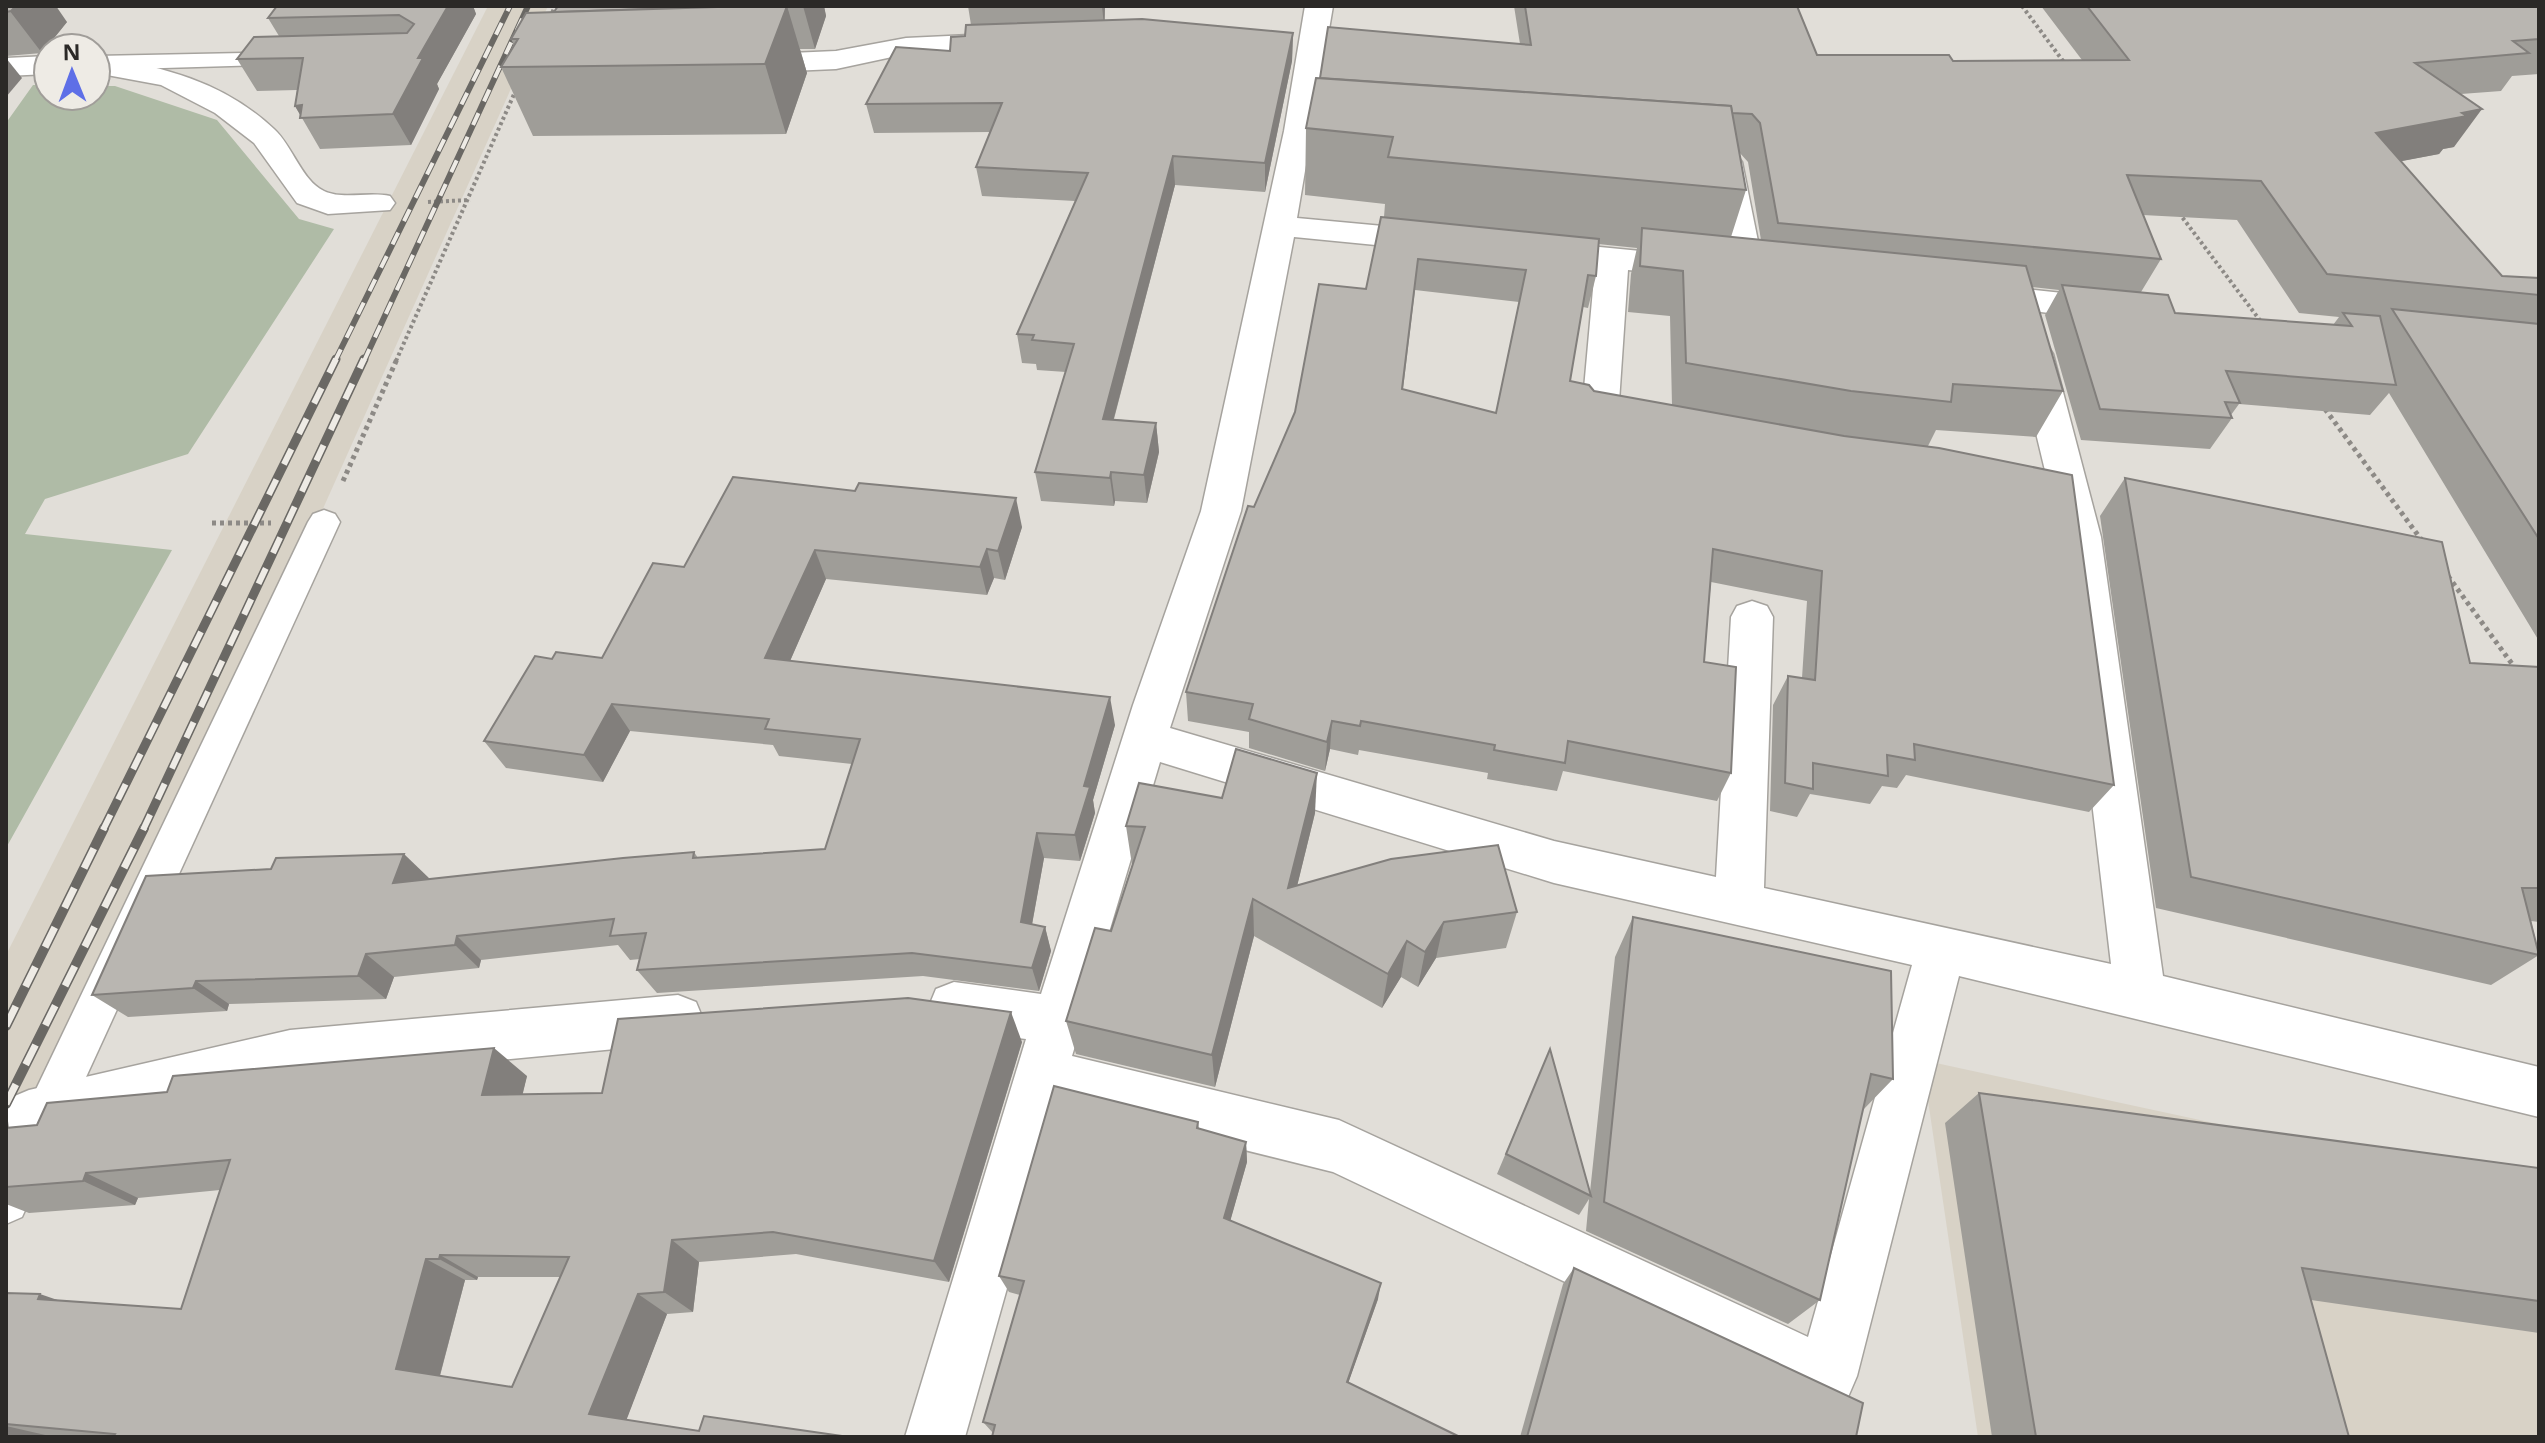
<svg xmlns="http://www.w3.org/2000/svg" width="2545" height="1443" font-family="'Open Sans',sans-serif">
  <rect width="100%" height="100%" fill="#e1ded8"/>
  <!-- built -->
  <g fill="#d8d2c6">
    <path d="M 488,6 L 548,6 L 206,770 L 6,1165 L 6,955 Z"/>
    <path d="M 1922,1060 L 2539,1193 L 2539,1437 L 1978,1437 Z"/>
  </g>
  <!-- green -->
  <path fill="#afbba6" d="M 33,85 L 48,85 L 48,96 L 96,96 L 96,86 L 115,86 L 217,120 L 299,219 L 334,229 L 188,454 L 45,499 L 25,534 L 172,550 L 6,848 L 6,123 Z"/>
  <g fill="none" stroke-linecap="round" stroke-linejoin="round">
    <defs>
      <g id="service">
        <path d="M 286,52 L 294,54 L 298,59 L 294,64 L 96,70 L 96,56 Z"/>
        <path d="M 324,510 L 335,514 L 340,522 L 22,1217 L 6,1224 L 6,1152 L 308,522 L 313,514 Z"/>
      </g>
      <g id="minor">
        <path d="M 1305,6 L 1333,6 L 1297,218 L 1437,231 L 1449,234 L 1453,241 L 1449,248 L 1437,251 L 1294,237 L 1241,511 L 1170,728 L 1554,841 L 1716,877 L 1731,617 L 1737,606 L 1752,601 L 1767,606 L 1773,617 L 1764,888 L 2111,964 L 2061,537 L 2017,354 L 2022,346 L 2035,342 L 2048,346 L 2053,354 L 2101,537 L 2163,976 L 2539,1067 L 2539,1117 L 1959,976 L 1857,1376 L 1848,1397 L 1827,1406 L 1333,1172 L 1059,1104 L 965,1437 L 905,1437 L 1026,1039 L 954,1030 L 936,1023 L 929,1006 L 936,989 L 954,982 L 1041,994 L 1133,705 L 1201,511 L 1284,131 ZM 1160,762 L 1554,883 L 1912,965 L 1808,1337 L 1339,1120 L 1072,1056 Z"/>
        <path d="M 1012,33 L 1022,35 L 1026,41 L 1022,47 L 906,54 L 836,69 L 742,73 L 732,70 L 728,64 L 732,58 L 742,55 L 836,51 L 906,38 Z"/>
        <path d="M 96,55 C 164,68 221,80 274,129 C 292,145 302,181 324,191 C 343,200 369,191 390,196 L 395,203 L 390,210 L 328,214 L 297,203 L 254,143 L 215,113 L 161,85 L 96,73 Z"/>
        <path d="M 48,56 L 48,74 L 6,76 L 6,58 Z"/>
        <path d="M 1726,153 L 1737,155 L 1742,162 L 1764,271 L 1759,278 L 1747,281 L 1735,278 L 1730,271 L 1710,162 L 1715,155 Z"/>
        <path d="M 1538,241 L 1692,256 L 1704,259 L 1709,266 L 1704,273 L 1692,276 L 1628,270 L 1619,402 L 1653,409 L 1658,418 L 1653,427 L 1640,431 L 1587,420 L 1582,411 L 1595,267 L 1526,258 L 1521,251 L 1526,244 Z"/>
        <path d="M 1976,284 L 2110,298 L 2122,301 L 2127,309 L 2122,317 L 2110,320 L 1964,303 L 1959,295 L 1964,287 Z"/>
        <path d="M 678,995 L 696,1002 L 703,1019 L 696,1036 L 678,1043 L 290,1080 L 29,1142 L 10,1134 L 6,1108 L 10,1098 L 29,1090 L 290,1030 Z"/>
      </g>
    </defs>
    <!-- service casing -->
    <use href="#service" stroke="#a6a39e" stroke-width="3"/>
    <!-- minor casing -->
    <use href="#minor" stroke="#a6a39e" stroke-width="3"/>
    <!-- path-far1 -->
    <g stroke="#8d8a86" stroke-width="4" stroke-dasharray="3 3" stroke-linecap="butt">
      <path d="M 2022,6 L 2066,65"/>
      <path d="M 550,18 L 555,6"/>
      <path d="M 428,202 L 470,200"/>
      <path d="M 2179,213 L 2262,323"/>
      <path d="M 396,361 L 515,92"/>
    </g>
    <!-- path -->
    <g stroke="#8d8a86" stroke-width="5" stroke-dasharray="4 4" stroke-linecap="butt">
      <path d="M 2325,409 L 2423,542"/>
      <path d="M 343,481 L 397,359"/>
      <path d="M 212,523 L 271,523"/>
      <path d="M 2448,576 L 2515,668"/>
    </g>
    <!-- service -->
    <use href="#service" fill="#fff" fill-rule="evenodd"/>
    <!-- minor -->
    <use href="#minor" fill="#fff" fill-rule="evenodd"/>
    <defs>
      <g id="rail-far2">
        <path d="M 335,361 L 510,6"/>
        <path d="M 364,361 L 528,6"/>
      </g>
      <g id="rail-far1">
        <path d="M 103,830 L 336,359"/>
        <path d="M 143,830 L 364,359"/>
      </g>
      <g id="rail">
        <path d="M 6,1026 L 104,828"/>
        <path d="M 6,1104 L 144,828"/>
      </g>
    </defs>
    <!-- rail-far2 casing -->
    <use href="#rail-far2" stroke="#6a6864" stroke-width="6"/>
    <!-- rail-far1 casing -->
    <use href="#rail-far1" stroke="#6a6864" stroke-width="9"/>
    <!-- rail casing -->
    <use href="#rail" stroke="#6a6864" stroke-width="10"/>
    <!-- rail-far2 -->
    <use href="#rail-far2" stroke="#eeebe5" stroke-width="4" stroke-dasharray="13" stroke-linecap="butt"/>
    <!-- rail-far1 -->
    <use href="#rail-far1" stroke="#eeebe5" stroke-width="6" stroke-dasharray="17" stroke-linecap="butt"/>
    <!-- rail -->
    <use href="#rail" stroke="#eeebe5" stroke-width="7" stroke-dasharray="22" stroke-linecap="butt"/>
  </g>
  <!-- wall -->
  <g fill="#9f9d98" fill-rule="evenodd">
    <path d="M 6,6 L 67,22 L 42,53 L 6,56 Z"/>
    <path d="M 448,6 L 473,6 L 476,14 L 437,84 L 439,89 L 411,145 L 320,149 L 295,106 L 297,90 L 257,91 L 237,59 L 279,36 L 268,18 Z"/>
    <path d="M 824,6 L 826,16 L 815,49 L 800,49 L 807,73 L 786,134 L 533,136 L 501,67 L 514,45 L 511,39 L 554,12 Z"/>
    <path d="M 968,6 L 1105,6 L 1105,20 L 1293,33 L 1292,61 L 1265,192 L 1175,185 L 1114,419 L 1156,423 L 1159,452 L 1147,503 L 1115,501 L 1114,506 L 1041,501 L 1035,472 L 1066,372 L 1037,370 L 1036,364 L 1022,363 L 1017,334 L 1075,201 L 982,196 L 976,167 L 990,132 L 874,133 L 866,104 L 950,51 L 965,36 L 971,25 Z"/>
    <path d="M 1514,6 L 1797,6 L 1817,55 L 1953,61 L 2082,60 L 2041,6 L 2539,6 L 2539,74 L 2512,76 L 2501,91 L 2461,94 L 2454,147 L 2443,149 L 2439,154 L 2401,161 L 2502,276 L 2539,295 L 2539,641 L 2389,393 L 2370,415 L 2239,404 L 2231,415 L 2232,418 L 2210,449 L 2081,440 L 2045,315 L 2059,290 L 2032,287 L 2063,391 L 2036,437 L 1936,430 L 1928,446 L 2114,785 L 2089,812 L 1906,775 L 1897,788 L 1882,786 L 1870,804 L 1810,794 L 1797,817 L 1770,811 L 1773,705 L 1788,676 L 1802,678 L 1807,601 L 1711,582 L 1704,662 L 1731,773 L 1717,801 L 1563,771 L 1557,791 L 1487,779 L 1488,773 L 1359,750 L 1358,755 L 1330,749 L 1325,771 L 1249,748 L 1249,732 L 1188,721 L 1186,692 L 1254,507 L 1366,289 L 1384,217 L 1385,204 L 1305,195 L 1306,128 L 1320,78 L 1520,44 ZM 1739,152 L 1748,162 L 1761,240 L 1731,237 L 1746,190 ZM 2143,215 L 2237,220 L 2299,313 L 2339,317 L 2333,325 L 2175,313 L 2141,292 L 2161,259 ZM 1598,244 L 1637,248 L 1631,274 L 1628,312 L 1670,316 L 1672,405 L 1594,391 L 1570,381 L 1583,307 L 1588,308 L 1596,276 ZM 1415,290 L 1519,302 L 1496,413 L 1403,389 Z"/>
    <path d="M 733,477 L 1022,527 L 1005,580 L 994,578 L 987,595 L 826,579 L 790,661 L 1115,725 L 1093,800 L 1095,813 L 1080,861 L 1044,858 L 1032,925 L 1045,927 L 1051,951 L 1039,991 L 923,976 L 657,993 L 637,970 L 640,959 L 630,960 L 618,945 L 481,960 L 479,968 L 394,977 L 386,999 L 229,1004 L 227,1011 L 128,1017 L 92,995 L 429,879 L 694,852 L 698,858 L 825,849 L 852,764 L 779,756 L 773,745 L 630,731 L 603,782 L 506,768 L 484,741 L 552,659 L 602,658 L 684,567 Z"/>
    <path d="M 2125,478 L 2470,663 L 2539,667 L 2539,922 L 2531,921 L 2539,955 L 2491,985 L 2156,908 L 2100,516 Z"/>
    <path d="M 1222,798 L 1315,813 L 1297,886 L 1517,912 L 1506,948 L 1436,958 L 1418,987 L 1401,977 L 1382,1008 L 1254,936 L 1215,1087 L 1076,1054 L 1066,1021 L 1111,931 L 1132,865 L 1126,826 Z"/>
    <path d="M 1633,917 L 1893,1079 L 1863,1110 L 1820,1300 L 1788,1324 L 1586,1231 L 1589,1199 L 1579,1215 L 1497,1174 L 1550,1049 L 1590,1192 L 1615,957 Z"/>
    <path d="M 1022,1042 L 949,1282 L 796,1254 L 699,1262 L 693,1312 L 667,1314 L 626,1420 L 699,1431 L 849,1437 L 6,1437 L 6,1293 L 57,1300 L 181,1309 L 220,1190 L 138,1198 L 135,1205 L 29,1213 L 6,1204 L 6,1128 L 527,1076 L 522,1095 L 602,1093 ZM 478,1277 L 560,1277 L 512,1387 L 440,1376 L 465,1280 L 477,1280 Z"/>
    <path d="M 1979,1093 L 2539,1168 L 2539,1333 L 2311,1300 L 2349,1437 L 1992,1437 L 1945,1123 Z"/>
    <path d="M 1198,1122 L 1199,1129 L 1246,1142 L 1247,1162 L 1230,1221 L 1378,1299 L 1348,1383 L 993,1433 L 983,1422 L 1020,1295 L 1009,1292 L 999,1276 Z"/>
    <path d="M 1574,1268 L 1856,1437 L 1520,1437 L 1563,1284 Z"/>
  </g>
  <!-- shaded-wall -->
  <g fill="#827f7c">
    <path d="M 6,6 L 56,6 L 67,22 L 42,53 Z"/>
    <path d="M 448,6 L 473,6 L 476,14 L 437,84 L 439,89 L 411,145 L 393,114 L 418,58 Z"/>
    <path d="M 787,6 L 807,73 L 786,134 L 765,64 Z"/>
    <path d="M 803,6 L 824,6 L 826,16 L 815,49 Z"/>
    <path d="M 1102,6 L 1105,6 L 1104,26 Z"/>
    <path d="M 1293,33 L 1292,61 L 1265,192 L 1265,163 Z"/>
    <path d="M 6,58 L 22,78 L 6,97 Z"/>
    <path d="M 302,105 L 302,118 L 295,106 Z"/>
    <path d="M 2482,109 L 2454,147 L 2443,149 L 2439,154 L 2350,171 L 2376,133 Z"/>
    <path d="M 1173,156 L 1175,185 L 1106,448 L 1103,419 Z"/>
    <path d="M 1156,423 L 1159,452 L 1147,503 L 1144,475 Z"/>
    <path d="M 1111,472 L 1115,501 L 1114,506 L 1110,478 Z"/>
    <path d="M 1016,498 L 1022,527 L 1005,580 L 998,551 Z"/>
    <path d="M 987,549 L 994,578 L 987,595 L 980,567 Z"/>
    <path d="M 815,550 L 826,579 L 779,686 L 765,658 Z"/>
    <path d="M 1110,697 L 1115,725 L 1093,800 L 1095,813 L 1080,861 L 1075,835 L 1084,786 Z"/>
    <path d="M 612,704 L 630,731 L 603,782 L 584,755 Z"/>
    <path d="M 1332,721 L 1330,749 L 1325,771 L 1327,742 Z"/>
    <path d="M 1317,773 L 1315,813 L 1289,919 L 1288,888 Z"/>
    <path d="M 1037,833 L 1044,858 L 1028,946 L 1021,922 Z"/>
    <path d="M 404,854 L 430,879 L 393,883 Z"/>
    <path d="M 1253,899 L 1254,936 L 1215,1087 L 1212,1055 Z"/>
    <path d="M 1444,922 L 1436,958 L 1418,987 L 1425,952 Z"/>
    <path d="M 1045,927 L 1051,951 L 1039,991 L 1032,968 Z"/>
    <path d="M 457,936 L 481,960 L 479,968 L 455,945 Z"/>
    <path d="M 1407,941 L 1401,977 L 1382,1008 L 1388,974 Z"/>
    <path d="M 366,954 L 394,977 L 386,999 L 358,976 Z"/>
    <path d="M 196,981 L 229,1004 L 227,1011 L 193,988 Z"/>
    <path d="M 1011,1012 L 1022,1042 L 949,1282 L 934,1261 Z"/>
    <path d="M 494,1048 L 527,1076 L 516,1122 L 482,1095 Z"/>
    <path d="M 1246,1142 L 1247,1162 L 1226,1236 L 1224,1218 Z"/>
    <path d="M 86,1173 L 138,1198 L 135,1205 L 83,1181 Z"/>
    <path d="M 672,1240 L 699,1262 L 693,1312 L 664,1292 Z"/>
    <path d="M 440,1255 L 478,1277 L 477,1280 L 439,1259 Z"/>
    <path d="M 426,1259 L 465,1280 L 437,1386 L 396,1369 Z"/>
    <path d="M 1381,1283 L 1378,1299 L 1344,1395 L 1347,1382 Z"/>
    <path d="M 40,1294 L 98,1314 L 38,1299 Z"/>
    <path d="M 638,1294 L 667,1314 L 623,1429 L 589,1414 Z"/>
    <path d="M 6,1426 L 54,1437 L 6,1437 Z"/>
  </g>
  <!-- building -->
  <g fill="#b9b6b1" stroke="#827f7c" stroke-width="2" fill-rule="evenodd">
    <path d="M 6,6 L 16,6 L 11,11 L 6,12 Z"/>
    <path d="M 277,6 L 448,6 L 418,58 L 423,58 L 393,114 L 300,118 L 302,105 L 295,106 L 303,58 L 237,59 L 254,37 L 407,33 L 414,24 L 399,15 L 268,18 Z"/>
    <path d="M 558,6 L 749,6 L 554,12 Z"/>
    <path d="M 749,6 L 787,6 L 765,64 L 501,67 L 518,39 L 511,39 L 526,13 Z"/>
    <path d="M 1525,6 L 1797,6 L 1817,55 L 1949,55 L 1953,61 L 2129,60 L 2087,6 L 2539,6 L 2539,39 L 2513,41 L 2529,53 L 2415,63 L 2482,109 L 2462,113 L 2467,116 L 2376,133 L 2502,276 L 2539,278 L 2539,295 L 2327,274 L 2261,181 L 2127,175 L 2161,259 L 1778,223 L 1760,123 L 1752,114 L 1732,113 L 1731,106 L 1320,78 L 1328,27 L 1531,45 Z"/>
    <path d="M 1142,19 L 1293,33 L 1265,163 L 1173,156 L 1103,419 L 1156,423 L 1144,475 L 1111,472 L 1110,478 L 1035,472 L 1074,344 L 1032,340 L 1034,335 L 1017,334 L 1088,173 L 976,167 L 1002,103 L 866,104 L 896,47 L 950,51 L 951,37 L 965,36 L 966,25 Z"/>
    <path d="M 1316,78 L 1731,106 L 1746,190 L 1388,157 L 1393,137 L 1306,128 Z"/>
    <path d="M 1381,217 L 1599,239 L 1596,276 L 1588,275 L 1570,381 L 1589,385 L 1594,391 L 1844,436 L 1939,448 L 2072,475 L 2114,785 L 1914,744 L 1915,760 L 1887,755 L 1888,776 L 1813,763 L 1813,789 L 1785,783 L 1788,676 L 1815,680 L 1822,571 L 1713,549 L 1704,662 L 1736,667 L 1731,773 L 1568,741 L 1565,763 L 1494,750 L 1495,745 L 1361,721 L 1360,726 L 1332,721 L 1327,742 L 1249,719 L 1253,704 L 1186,692 L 1248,506 L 1254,507 L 1295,412 L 1319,284 L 1366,289 ZM 1418,259 L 1526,270 L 1496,413 L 1402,389 Z"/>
    <path d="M 1642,228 L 2026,266 L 2063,391 L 1953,384 L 1951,402 L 1851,391 L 1686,363 L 1683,271 L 1640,266 Z"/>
    <path d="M 2062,285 L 2168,295 L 2175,313 L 2352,326 L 2343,313 L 2380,316 L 2396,385 L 2226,371 L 2240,403 L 2225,402 L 2232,418 L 2100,409 Z"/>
    <path d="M 2392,309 L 2539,324 L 2539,539 Z"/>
    <path d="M 733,477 L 855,491 L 859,483 L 1016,498 L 998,551 L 987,549 L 980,567 L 815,550 L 765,658 L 1110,697 L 1084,786 L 1090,787 L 1075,835 L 1037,833 L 1021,922 L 1045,927 L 1032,968 L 912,953 L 637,970 L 646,933 L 610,936 L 614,919 L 457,936 L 455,945 L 366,954 L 358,976 L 196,981 L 193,988 L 92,995 L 146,876 L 271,869 L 276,858 L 404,854 L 393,883 L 623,858 L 694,852 L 693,858 L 825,849 L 860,739 L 765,729 L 769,719 L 612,704 L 584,755 L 484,741 L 535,656 L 552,659 L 556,652 L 602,658 L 653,563 L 684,567 Z"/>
    <path d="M 2125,478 L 2442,542 L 2470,663 L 2539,667 L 2539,888 L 2522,888 L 2539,955 L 2191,877 Z"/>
    <path d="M 1236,749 L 1317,773 L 1288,888 L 1391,859 L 1498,845 L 1517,912 L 1444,922 L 1425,952 L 1407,941 L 1388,974 L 1253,899 L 1212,1055 L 1066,1021 L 1095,928 L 1111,931 L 1145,827 L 1126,826 L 1139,783 L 1222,798 Z"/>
    <path d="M 1633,917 L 1891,971 L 1893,1079 L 1871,1074 L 1820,1300 L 1604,1202 Z"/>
    <path d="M 908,998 L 1011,1012 L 934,1261 L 773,1232 L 672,1240 L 664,1292 L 638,1294 L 589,1414 L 699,1431 L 704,1416 L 849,1437 L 113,1437 L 115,1434 L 6,1424 L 6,1293 L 40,1294 L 38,1299 L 181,1309 L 230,1160 L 86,1173 L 83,1181 L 6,1187 L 6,1128 L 37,1125 L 47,1103 L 167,1092 L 173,1076 L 494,1048 L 482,1095 L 602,1093 L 618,1019 ZM 440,1255 L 569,1257 L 512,1387 L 396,1369 L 426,1259 L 439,1259 Z"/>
    <path d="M 1550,1049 L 1591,1196 L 1506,1154 Z"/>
    <path d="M 1054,1086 L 1198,1122 L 1197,1128 L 1246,1142 L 1224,1218 L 1381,1283 L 1347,1382 L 1460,1437 L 992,1437 L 995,1425 L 983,1422 L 1024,1281 L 999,1276 Z"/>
    <path d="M 1979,1093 L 2539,1168 L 2539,1301 L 2302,1268 L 2349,1437 L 2036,1437 Z"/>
    <path d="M 1574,1268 L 1863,1403 L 1856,1437 L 1527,1437 Z"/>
  </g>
  <!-- border -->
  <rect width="2545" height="1443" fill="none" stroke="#2b2927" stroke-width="16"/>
  <!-- north arrow -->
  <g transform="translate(72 72) rotate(359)"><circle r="38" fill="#eeebe5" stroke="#a09d99" stroke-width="2"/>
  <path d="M0-6L14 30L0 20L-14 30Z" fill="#5e6fe7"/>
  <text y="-12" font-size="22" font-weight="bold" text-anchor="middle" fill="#2b2927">N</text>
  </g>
</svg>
